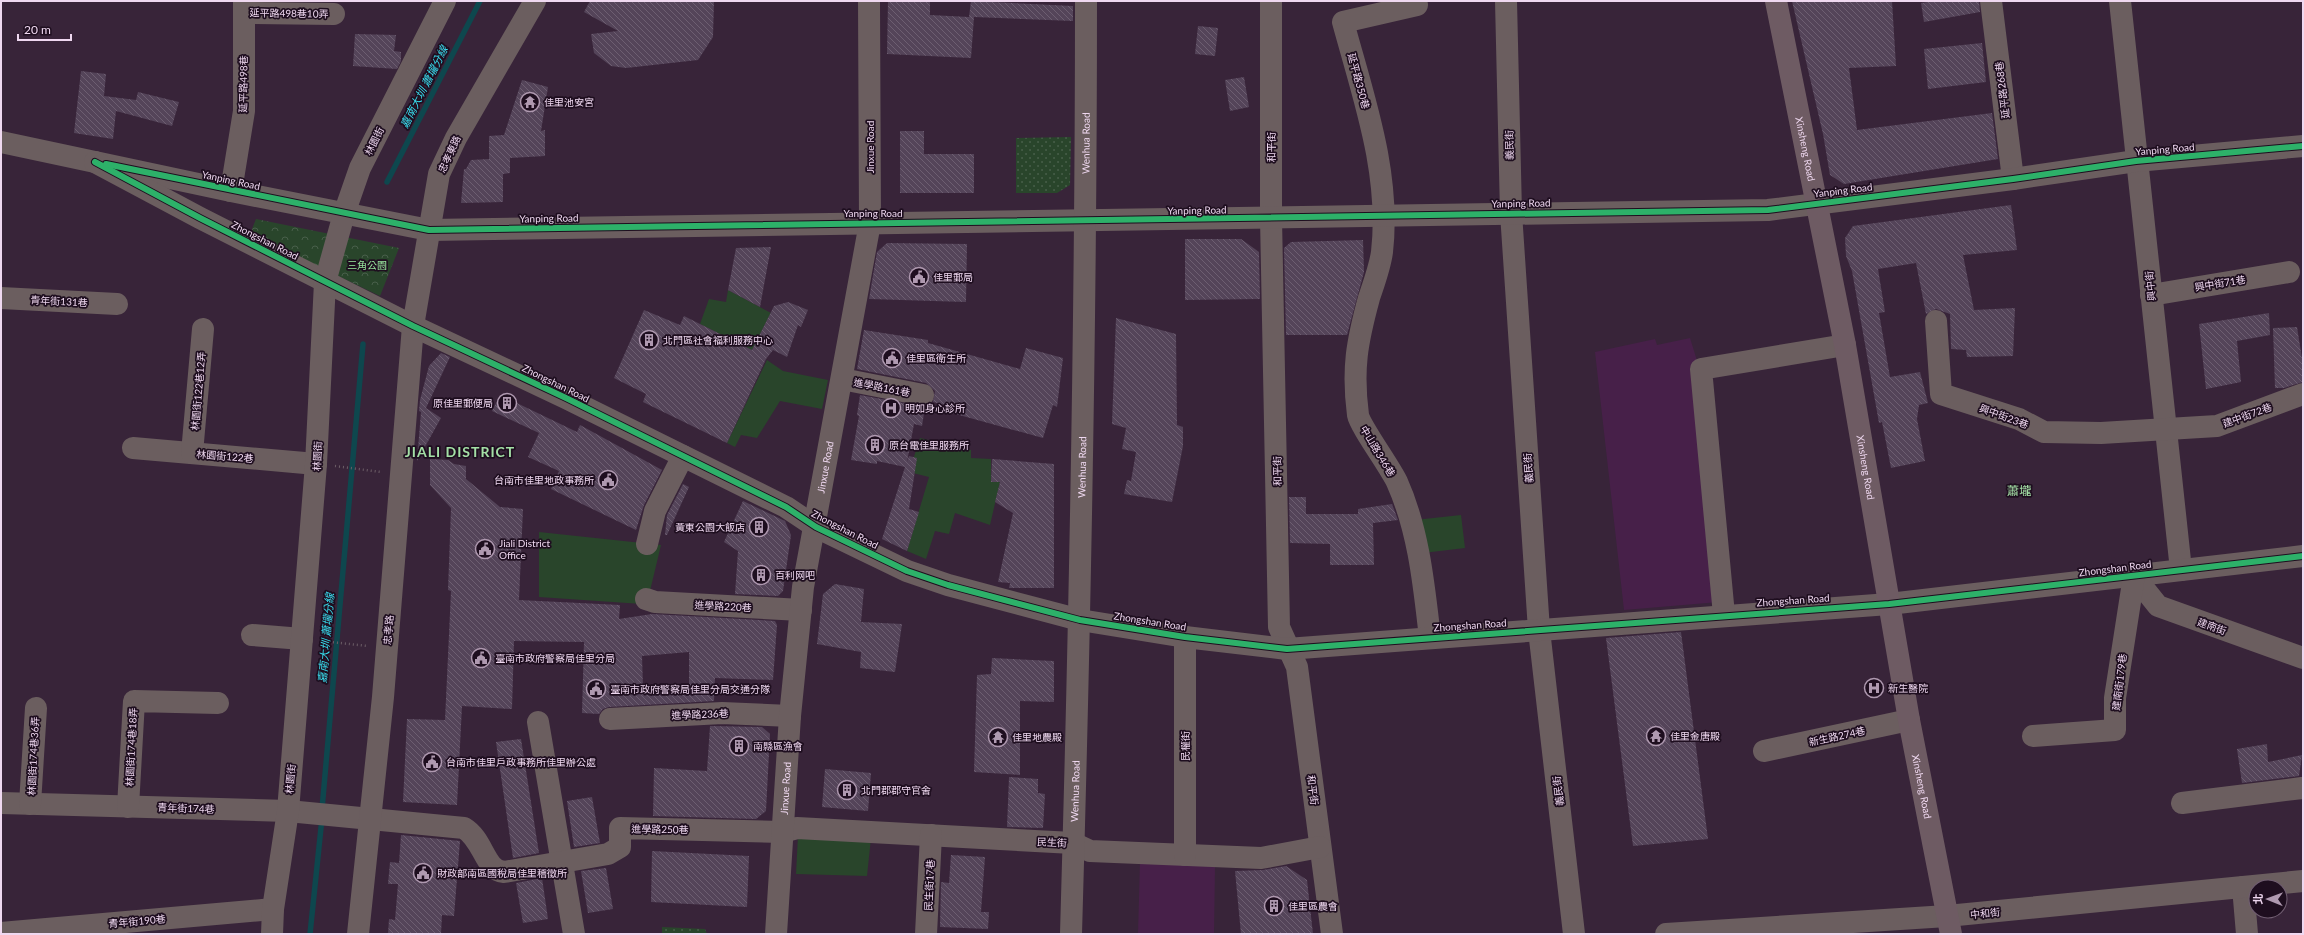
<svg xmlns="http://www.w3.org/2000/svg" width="2304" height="935" font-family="Lato,'Noto Sans TC',sans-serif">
  <defs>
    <pattern id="park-crowns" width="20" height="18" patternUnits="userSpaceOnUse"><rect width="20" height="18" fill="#29452b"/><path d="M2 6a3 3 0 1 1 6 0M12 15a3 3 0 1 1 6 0" fill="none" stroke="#485f4a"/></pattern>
    <pattern id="garden-dots" width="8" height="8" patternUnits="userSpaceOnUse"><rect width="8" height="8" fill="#29452b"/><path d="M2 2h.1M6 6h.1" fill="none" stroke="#485f4a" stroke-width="1.8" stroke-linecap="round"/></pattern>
    <pattern id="building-back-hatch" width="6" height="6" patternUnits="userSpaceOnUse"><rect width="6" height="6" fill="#544459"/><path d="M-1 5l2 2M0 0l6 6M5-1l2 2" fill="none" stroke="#6d5e71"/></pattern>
  </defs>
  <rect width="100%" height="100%" fill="#382439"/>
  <!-- built -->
  <g fill="#472049">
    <path d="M 1690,338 L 1699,367 L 1719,602 L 1624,610 L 1595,352 L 1655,339 L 1657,345 Z"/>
    <path d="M 1140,862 L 1215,865 L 1214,934 L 1138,934 Z"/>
  </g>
  <!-- grass -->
  <g fill="#29452b">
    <path d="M 728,290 L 771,313 L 752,350 L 700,324 L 709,299 L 726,302 Z"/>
    <path d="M 767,360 L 783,371 L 828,380 L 822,409 L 780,401 L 757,438 L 741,435 L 735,447 L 727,443 Z"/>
    <path d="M 920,438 L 971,450 L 971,458 L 991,459 L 991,482 L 1000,482 L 990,525 L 955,513 L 949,534 L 935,531 L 926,559 L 907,551 L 929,477 L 909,472 Z"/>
    <path d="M 1461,515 L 1465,548 L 1423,553 L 1415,520 Z"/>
    <path d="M 539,532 L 661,545 L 649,595 L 642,604 L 539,597 Z"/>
    <path d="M 798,836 L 871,838 L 867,876 L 796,874 Z"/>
  </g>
  <!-- park -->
  <path fill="url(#park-crowns)" d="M 256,219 L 399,248 L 380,296 L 254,236 L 252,229 Z"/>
  <!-- garden -->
  <g fill="url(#garden-dots)">
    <path d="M 1071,137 L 1070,185 L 1057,193 L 1016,193 L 1016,138 Z"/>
    <path d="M 662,927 L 705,929 L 707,934 L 662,934 Z"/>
  </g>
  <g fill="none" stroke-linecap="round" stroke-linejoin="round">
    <!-- stream -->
    <g stroke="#0e474e" stroke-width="5.5">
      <path d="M 387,182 L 480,1"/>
      <path d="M 322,809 L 363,344"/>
      <path d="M 310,934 L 322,818"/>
    </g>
  </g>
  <!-- building -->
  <g fill="url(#building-back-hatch)" fill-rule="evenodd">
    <path d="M 590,1 L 714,1 L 713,37 L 698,60 L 626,68 L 611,66 L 594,53 L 591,34 L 618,31 L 584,12 Z"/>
    <path d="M 888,1 L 930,1 L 930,15 L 969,17 L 971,1 L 1073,6 L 1073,21 L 974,17 L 971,58 L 887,54 Z"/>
    <path d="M 1792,1 L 1892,1 L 1896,66 L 1849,68 L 1857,130 L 1992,113 L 1998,159 L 1844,184 L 1830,175 L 1823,134 Z"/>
    <path d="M 1934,1 L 1979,1 L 1980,12 L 1924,22 L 1921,3 Z"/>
    <path d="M 1198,26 L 1218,28 L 1215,56 L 1195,54 Z"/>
    <path d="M 355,34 L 396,35 L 394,51 L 401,52 L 401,61 L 397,69 L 353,66 Z"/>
    <path d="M 1982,43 L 1986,82 L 1928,89 L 1924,49 Z"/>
    <path d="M 81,71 L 106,74 L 104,96 L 136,100 L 138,92 L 179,102 L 172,126 L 116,111 L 113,139 L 74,133 Z"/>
    <path d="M 1244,77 L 1249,107 L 1230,111 L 1225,80 Z"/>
    <path d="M 522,80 L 548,87 L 541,131 L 545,130 L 545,156 L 510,158 L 510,173 L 503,174 L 503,202 L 461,203 L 464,169 L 466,169 L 471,160 L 489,159 L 489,136 L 504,135 Z"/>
    <path d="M 900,131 L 924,131 L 924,154 L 974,154 L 974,193 L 900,193 Z"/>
    <path d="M 2011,205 L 2017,250 L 1963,255 L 1974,310 L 2015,308 L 2013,356 L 1967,357 L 1966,350 L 1951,349 L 1950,314 L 1936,309 L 1926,314 L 1916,263 L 1878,269 L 1885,312 L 1879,313 L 1890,377 L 1920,372 L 1928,403 L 1919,405 L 1917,419 L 1925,461 L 1891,468 L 1882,422 L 1879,423 L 1852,271 L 1846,256 L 1845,238 L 1853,226 Z"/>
    <path d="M 1185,239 L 1241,239 L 1259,252 L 1260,299 L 1185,300 Z"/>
    <path d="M 1363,240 L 1364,272 L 1347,335 L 1286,335 L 1284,248 L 1291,242 Z"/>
    <path d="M 887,243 L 967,244 L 966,302 L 869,299 L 877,252 Z"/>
    <path d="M 771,247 L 760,307 L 728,290 L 736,248 Z"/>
    <path d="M 788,302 L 808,310 L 801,327 L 798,325 L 787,357 L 773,350 L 766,359 L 727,443 L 643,402 L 646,394 L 614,378 L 644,310 L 680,325 L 684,316 L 752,350 L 774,306 Z"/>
    <path d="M 2269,313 L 2270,335 L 2237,341 L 2241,382 L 2206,389 L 2199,324 Z"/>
    <path d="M 1116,318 L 1176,334 L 1177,425 L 1183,427 L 1183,446 L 1172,502 L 1124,494 L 1127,480 L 1131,481 L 1136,452 L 1122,449 L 1126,428 L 1112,424 Z"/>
    <path d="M 2297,327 L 2303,365 L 2303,382 L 2284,388 L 2275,388 L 2273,328 Z"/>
    <path d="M 864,330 L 928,340 L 928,343 L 1020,369 L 1026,348 L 1063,358 L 1057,407 L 1053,405 L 1043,438 L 952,413 L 953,407 L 933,402 L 935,391 L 926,383 L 857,369 Z"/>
    <path d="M 441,353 L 450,357 L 426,408 L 441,418 L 417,461 L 421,412 L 419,411 L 420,400 L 429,366 Z"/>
    <path d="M 500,395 L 577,432 L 580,425 L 662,470 L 644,505 L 636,530 L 551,489 L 559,471 L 528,457 L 539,433 L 492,411 Z"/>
    <path d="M 860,395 L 925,407 L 922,426 L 914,424 L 907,462 L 909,456 L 917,458 L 909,509 L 919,512 L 907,551 L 882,539 L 905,467 L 877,461 L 877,464 L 851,460 L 859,416 L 857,415 Z"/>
    <path d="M 430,459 L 448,460 L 454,464 L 466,466 L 466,479 L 500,507 L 523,509 L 519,600 L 620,605 L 619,619 L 652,614 L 775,621 L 777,625 L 773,680 L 715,678 L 714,701 L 609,707 L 603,709 L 599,714 L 582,713 L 584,642 L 514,641 L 512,709 L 462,706 L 457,805 L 403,802 L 407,719 L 445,720 L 451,591 L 448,590 L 451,508 L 430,485 ZM 689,652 L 689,690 L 661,690 L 661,688 L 643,687 L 642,656 Z"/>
    <path d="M 992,459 L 1054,464 L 1054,588 L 1009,588 L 1010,583 L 998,582 L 1013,513 L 995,502 L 1000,482 L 991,482 Z"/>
    <path d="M 683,484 L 689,487 L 667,535 L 665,535 L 667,515 Z"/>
    <path d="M 1289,497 L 1306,497 L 1306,514 L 1358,514 L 1358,509 L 1392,504 L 1398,520 L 1373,523 L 1374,565 L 1330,565 L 1330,544 L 1290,543 Z"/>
    <path d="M 743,501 L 785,521 L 791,535 L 783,591 L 778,596 L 735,594 L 738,551 L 724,542 Z"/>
    <path d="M 835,584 L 864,589 L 861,622 L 902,624 L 895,672 L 860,668 L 861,652 L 817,644 L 823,594 Z"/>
    <path d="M 1681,632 L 1708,839 L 1633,846 L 1606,638 Z"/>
    <path d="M 992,658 L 1054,661 L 1054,702 L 1020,701 L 1020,775 L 974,772 L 977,675 L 991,674 Z"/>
    <path d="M 710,726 L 762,727 L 770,734 L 766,811 L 756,819 L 653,816 L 654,768 L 707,771 Z"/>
    <path d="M 521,739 L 539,853 L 513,858 L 496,742 Z"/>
    <path d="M 2267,744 L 2268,762 L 2302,755 L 2299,776 L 2242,783 L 2237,749 Z"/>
    <path d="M 825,769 L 871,773 L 868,811 L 822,807 Z"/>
    <path d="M 1009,777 L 1038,779 L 1038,793 L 1045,794 L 1043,828 L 1007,827 Z"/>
    <path d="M 592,797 L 600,843 L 574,847 L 567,801 Z"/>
    <path d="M 401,835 L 460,841 L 454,916 L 442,915 L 441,934 L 388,934 L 389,919 L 395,920 L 398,884 L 388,884 L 390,862 L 399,863 Z"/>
    <path d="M 652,851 L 749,856 L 747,907 L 651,902 Z"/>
    <path d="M 951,855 L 985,857 L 981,912 L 989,912 L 988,929 L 940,927 L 941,882 L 949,883 Z"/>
    <path d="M 1286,866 L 1307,880 L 1313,934 L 1241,934 L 1235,871 L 1263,870 Z"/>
    <path d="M 606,868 L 613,909 L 588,913 L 581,871 Z"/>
    <path d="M 542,878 L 548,919 L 523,923 L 516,883 Z"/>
  </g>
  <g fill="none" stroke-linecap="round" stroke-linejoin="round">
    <!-- path -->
    <g stroke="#6c5e67" stroke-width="2.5" stroke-dasharray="1 3" stroke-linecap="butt">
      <path d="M 335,466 L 381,472"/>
      <path d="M 321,641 L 368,646"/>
    </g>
    <!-- minor -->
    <g stroke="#6b5e5f" stroke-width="22">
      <path d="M 1271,1 L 1271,218 L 1279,627 L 1297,667 L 1332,934"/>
      <path d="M 1506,1 L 1511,213 L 1539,630 L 1574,934"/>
      <path d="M 1991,1 L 2013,179"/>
      <path d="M 2120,1 L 2181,570"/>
      <path d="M 1417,5 L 1343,22 C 1363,96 1391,173 1382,252 C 1380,267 1374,283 1369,298 C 1357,342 1352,369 1358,415 C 1360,426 1390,467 1397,482 C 1419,531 1424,586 1430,638"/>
      <path d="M 244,13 L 334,14"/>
      <path d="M 1,142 L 231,191 L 429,230 L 1768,210 L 2013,179 L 2136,161 L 2303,146"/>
      <path d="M 95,162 L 200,218 L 413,326 L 566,398 L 786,507 L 816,527 L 907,571 L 948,585 L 1080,620 L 1185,637 L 1287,649 L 1889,604 L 2303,556"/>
      <path d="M 231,191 L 244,111 L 244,1"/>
      <path d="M 2151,295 L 2289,272"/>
      <path d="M 1,298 L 117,304"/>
      <path d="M 1936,321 L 1941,394 L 2019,419 L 2044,432 L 2101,433 L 2217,426 L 2303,394"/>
      <path d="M 842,379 L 923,395"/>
      <path d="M 133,448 L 316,464"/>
      <path d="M 192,453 L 203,329"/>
      <path d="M 647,544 L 655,511 L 683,456"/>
      <path d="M 2134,576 L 2158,606 L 2303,658"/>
      <path d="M 646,599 L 655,602 L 801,610"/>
      <path d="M 1724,615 L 1701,369 L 1845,345"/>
      <path d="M 252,635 L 302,639"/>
      <path d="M 610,719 L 722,713 L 790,716"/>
      <path d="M 538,722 L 574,934"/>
      <path d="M 2033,736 L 2115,730 L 2115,698 L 2134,576"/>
      <path d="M 1764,751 L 1909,720"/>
      <path d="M 1,803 L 288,811 L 464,828 C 484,840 484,870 504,872 L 608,854 L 620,847 L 620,828 L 782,832 L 797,828 L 1073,843 L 1090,851 L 1261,858 L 1320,847"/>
      <path d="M 2182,803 L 2302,788"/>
      <path d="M 30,804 L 36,708"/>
      <path d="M 128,807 L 134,701 L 218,703"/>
      <path d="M 1185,855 L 1185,637"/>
      <path d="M 2243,887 L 2247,934"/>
      <path d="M 1,933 L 273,909"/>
      <path d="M 272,934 L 273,909 L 288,811 L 316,464 L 325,282 L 344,214 L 360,168 L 445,1"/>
      <path d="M 358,934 L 383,697 L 413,326 L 439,174 L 456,138 L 535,1"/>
      <path id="s1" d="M 776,934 L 790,716 L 803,587 L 870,223 L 869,1"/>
      <path d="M 926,934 L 931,835"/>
      <path id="s2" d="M 1071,934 C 1080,623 1086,312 1086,1"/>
      <path d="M 1666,934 L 1947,916 L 2303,881"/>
    </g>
    <!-- major -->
    <path stroke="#6e5b63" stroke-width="22" id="s3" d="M 1776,1 L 1845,345 L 1909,720 L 1951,934"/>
    <defs>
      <g id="cycleway">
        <path d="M 95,162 L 200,218 L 413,326 L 566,398 L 786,507 L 816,527 L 907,571 L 948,585 L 1080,620 L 1185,637 L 1287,649 L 1889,604 L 2303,556"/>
        <path d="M 106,164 L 429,230 L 1768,210 L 2013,179 L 2136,161 L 2303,146"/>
      </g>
    </defs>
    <!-- cycleway casing -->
    <use href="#cycleway" stroke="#1e0e1f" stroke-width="8"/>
    <!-- cycleway -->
    <use href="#cycleway" stroke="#2db169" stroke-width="6"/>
  </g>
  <!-- icons -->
  <defs>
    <symbol id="temple-ring" viewBox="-11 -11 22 22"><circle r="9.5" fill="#1e0e1f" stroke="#af99b0" stroke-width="1.5"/><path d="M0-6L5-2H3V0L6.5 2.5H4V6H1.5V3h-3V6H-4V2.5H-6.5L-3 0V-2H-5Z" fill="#af99b0"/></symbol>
    <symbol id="civic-ring" viewBox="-11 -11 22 22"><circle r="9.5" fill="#1e0e1f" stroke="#af99b0" stroke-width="1.5"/><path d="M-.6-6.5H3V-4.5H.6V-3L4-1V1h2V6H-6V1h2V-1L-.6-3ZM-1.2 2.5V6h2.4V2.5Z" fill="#af99b0"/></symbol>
    <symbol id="building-ring" viewBox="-11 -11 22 22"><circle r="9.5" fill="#1e0e1f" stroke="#af99b0" stroke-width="1.5"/><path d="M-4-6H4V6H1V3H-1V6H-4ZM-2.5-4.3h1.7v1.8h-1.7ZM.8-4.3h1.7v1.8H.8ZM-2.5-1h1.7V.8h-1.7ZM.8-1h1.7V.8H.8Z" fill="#af99b0"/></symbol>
    <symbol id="hospital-ring" viewBox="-11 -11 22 22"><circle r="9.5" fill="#1e0e1f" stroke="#af99b0" stroke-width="1.5"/><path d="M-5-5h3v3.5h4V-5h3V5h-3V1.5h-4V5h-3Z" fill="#af99b0"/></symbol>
  </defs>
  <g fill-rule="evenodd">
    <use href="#temple-ring" x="519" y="91" width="22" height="22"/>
    <use href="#civic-ring" x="908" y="266" width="22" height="22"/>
    <use href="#building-ring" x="638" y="329" width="22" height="22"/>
    <use href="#civic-ring" x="881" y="347" width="22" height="22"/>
    <use href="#building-ring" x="496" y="392" width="22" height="22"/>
    <use href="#hospital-ring" x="880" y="397" width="22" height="22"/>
    <use href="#building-ring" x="864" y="434" width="22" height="22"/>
    <use href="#civic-ring" x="597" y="469" width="22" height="22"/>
    <use href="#building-ring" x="748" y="516" width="22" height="22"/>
    <use href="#civic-ring" x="474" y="538" width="22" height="22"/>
    <use href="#building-ring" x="750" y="564" width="22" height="22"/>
    <use href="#civic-ring" x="470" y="647" width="22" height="22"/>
    <use href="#hospital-ring" x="1863" y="677" width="22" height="22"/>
    <use href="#civic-ring" x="585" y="678" width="22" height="22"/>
    <use href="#temple-ring" x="1645" y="725" width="22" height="22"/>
    <use href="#temple-ring" x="987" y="726" width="22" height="22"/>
    <use href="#building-ring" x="728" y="735" width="22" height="22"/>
    <use href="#civic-ring" x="421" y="751" width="22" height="22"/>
    <use href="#building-ring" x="836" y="779" width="22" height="22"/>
    <use href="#civic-ring" x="412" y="862" width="22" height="22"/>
    <use href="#building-ring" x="1263" y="895" width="22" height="22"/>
  </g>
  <g text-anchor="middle" stroke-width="3.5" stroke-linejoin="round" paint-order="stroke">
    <!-- street labels -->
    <g font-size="10" fill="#efd8f0" stroke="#1e0e1f">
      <text transform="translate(289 13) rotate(1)" y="4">延平路498巷10弄</text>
      <text transform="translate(1359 81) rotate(75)" y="4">延平路350巷</text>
      <text transform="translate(243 84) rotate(-89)" y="4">延平路498巷</text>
      <text transform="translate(2002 90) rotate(-97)" y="4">延平路268巷</text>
      <text transform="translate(374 141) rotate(-63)" y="4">林園街</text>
      <text dy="4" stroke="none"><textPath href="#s2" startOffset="791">Wenhua Road</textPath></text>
      <text transform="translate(1509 145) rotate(-91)" y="4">義民街</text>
      <text transform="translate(870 147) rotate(-90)" y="4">Jinxue Road</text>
      <text transform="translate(1271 147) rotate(-90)" y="4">和平街</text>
      <text dy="4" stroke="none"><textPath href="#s3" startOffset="151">Xinsheng Road</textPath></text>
      <text transform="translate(2165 149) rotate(-5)" y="4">Yanping Road</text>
      <text transform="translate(449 154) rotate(-65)" y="4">忠孝東路</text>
      <text transform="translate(231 180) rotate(12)" y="4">Yanping Road</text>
      <text transform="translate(1843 190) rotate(-7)" y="4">Yanping Road</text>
      <text transform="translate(1521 203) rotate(-1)" y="4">Yanping Road</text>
      <text transform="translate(1197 210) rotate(-1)" y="4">Yanping Road</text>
      <text x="873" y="217">Yanping Road</text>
      <text transform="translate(549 218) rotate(-1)" y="4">Yanping Road</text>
      <text transform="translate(265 240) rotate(27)" y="4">Zhongshan Road</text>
      <text transform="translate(2220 283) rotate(-9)" y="4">興中街71巷</text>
      <text transform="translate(2150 286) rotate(-96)" y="4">興中街</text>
      <text transform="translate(59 301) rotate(3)" y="4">青年街131巷</text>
      <text transform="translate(556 383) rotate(26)" y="4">Zhongshan Road</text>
      <text transform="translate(882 387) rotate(11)" y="4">進學路161巷</text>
      <text transform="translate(198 391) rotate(-85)" y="4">林園街122巷12弄</text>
      <text transform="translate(2247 415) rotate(-20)" y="4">建中街72巷</text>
      <text transform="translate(2004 416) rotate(20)" y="4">興中街23巷</text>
      <text transform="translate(1378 451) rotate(59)" y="4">中山路346巷</text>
      <text transform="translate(225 456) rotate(5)" y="4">林園街122巷</text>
      <text transform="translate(317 456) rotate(-87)" y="4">林園街</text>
      <text dy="4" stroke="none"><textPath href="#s1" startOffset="470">Jinxue Road</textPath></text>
      <text dy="4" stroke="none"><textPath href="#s3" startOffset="475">Xinsheng Road</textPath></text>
      <text dy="4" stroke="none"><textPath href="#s2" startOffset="467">Wenhua Road</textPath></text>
      <text transform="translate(1528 468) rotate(-94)" y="4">義民街</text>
      <text transform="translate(1277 471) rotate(-91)" y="4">和平街</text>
      <text transform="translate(845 529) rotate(27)" y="4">Zhongshan Road</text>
      <text transform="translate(2115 568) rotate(-7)" y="4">Zhongshan Road</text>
      <text transform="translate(1793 600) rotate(-4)" y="4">Zhongshan Road</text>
      <text transform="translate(723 606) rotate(3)" y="4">進學路220巷</text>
      <text transform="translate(1150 621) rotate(9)" y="4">Zhongshan Road</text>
      <text transform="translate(1470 625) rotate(-4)" y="4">Zhongshan Road</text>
      <text transform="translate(2212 626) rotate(20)" y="4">建南街</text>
      <text transform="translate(388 630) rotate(-85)" y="4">忠孝路</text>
      <text transform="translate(2119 682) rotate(-83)" y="4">建南街179巷</text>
      <text transform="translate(700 714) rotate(-2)" y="4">進學路236巷</text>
      <text transform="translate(1837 736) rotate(-12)" y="4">新生路274巷</text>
      <text transform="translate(1185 746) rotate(-90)" y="4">民權街</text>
      <text transform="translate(131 747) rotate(-87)" y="4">林園街174巷18弄</text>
      <text transform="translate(33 756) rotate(-87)" y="4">林園街174巷36弄</text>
      <text transform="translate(290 779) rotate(-85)" y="4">林園街</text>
      <text dy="4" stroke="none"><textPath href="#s3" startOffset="799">Xinsheng Road</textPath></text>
      <text dy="4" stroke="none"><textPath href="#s1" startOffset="146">Jinxue Road</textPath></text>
      <text transform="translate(1313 790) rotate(83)" y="4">和平街</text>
      <text dy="4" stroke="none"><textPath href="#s2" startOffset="143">Wenhua Road</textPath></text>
      <text transform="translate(1558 791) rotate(-97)" y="4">義民街</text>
      <text transform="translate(186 808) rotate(2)" y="4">青年街174巷</text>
      <text transform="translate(660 829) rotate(1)" y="4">進學路250巷</text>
      <text transform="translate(1052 842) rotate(3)" y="4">民生街</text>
      <text transform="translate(929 885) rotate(-87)" y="4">民生街17巷</text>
      <text transform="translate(1985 913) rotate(-6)" y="4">中和街</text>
      <text transform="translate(137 921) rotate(-5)" y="4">青年街190巷</text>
    </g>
    <!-- poi labels -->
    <g font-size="10" fill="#efd8f0" stroke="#1e0e1f" text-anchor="start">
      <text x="544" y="106">佳里池安宮</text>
      <text x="933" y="281">佳里郵局</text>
      <text x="663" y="344">北門區社會福利服務中心</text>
      <text x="906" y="362">佳里區衛生所</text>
      <text x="493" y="407" text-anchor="end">原佳里郵便局</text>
      <text x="905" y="412">明如身心診所</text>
      <text x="889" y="449">原台電佳里服務所</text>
      <text x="594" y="484" text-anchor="end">台南市佳里地政事務所</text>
      <text x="745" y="531" text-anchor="end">黃東公園大飯店</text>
      <text x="499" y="547">Jiali District<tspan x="499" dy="12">Office</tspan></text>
      <text x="775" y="579">百利网吧</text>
      <text x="495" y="662">臺南市政府警察局佳里分局</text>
      <text x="1888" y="692">新生醫院</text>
      <text x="610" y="693">臺南市政府警察局佳里分局交通分隊</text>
      <text x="1670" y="740">佳里金唐殿</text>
      <text x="1012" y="741">佳里地農殿</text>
      <text x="753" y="750">南縣區漁會</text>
      <text x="446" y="766">台南市佳里戶政事務所佳里辦公處</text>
      <text x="861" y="794">北門郡郡守官舍</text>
      <text x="437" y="877">財政部南區國稅局佳里稽徵所</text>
      <text x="1288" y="910">佳里區農會</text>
    </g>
    <!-- park labels -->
    <g font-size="10" fill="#99e99e" stroke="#1e0e1f">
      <text x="367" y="269">三角公園</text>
    </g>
    <!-- water labels -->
    <g font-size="11" font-style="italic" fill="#39deef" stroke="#1e0e1f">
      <text transform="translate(424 87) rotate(-63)" y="4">嘉南大圳 蕭壠分線</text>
      <text transform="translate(326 638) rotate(-85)" y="4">嘉南大圳 蕭壠分線</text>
    </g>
    <!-- quarter labels -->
    <g font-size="12" fill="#a4e0a6" stroke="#1e0e1f">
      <text x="2019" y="495">蕭壠</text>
    </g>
    <!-- district labels -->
    <g font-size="14" font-weight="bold" letter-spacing="1" fill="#a4e0a6" stroke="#1e0e1f">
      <text x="460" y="457">JIALI DISTRICT</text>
    </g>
  </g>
  <!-- border -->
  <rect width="2304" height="935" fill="none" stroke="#efd8f0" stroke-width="4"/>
  <!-- north arrow -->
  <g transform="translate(2268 899) rotate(271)"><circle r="19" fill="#1e0e1f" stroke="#725f73"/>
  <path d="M0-3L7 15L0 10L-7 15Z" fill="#af99b0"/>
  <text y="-6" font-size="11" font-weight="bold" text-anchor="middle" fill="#efd8f0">北</text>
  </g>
  <!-- scale -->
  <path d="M18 34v6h53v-6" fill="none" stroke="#efd8f0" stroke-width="2"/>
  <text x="24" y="34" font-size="12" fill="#efd8f0" stroke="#1e0e1f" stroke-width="3" paint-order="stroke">20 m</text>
</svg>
